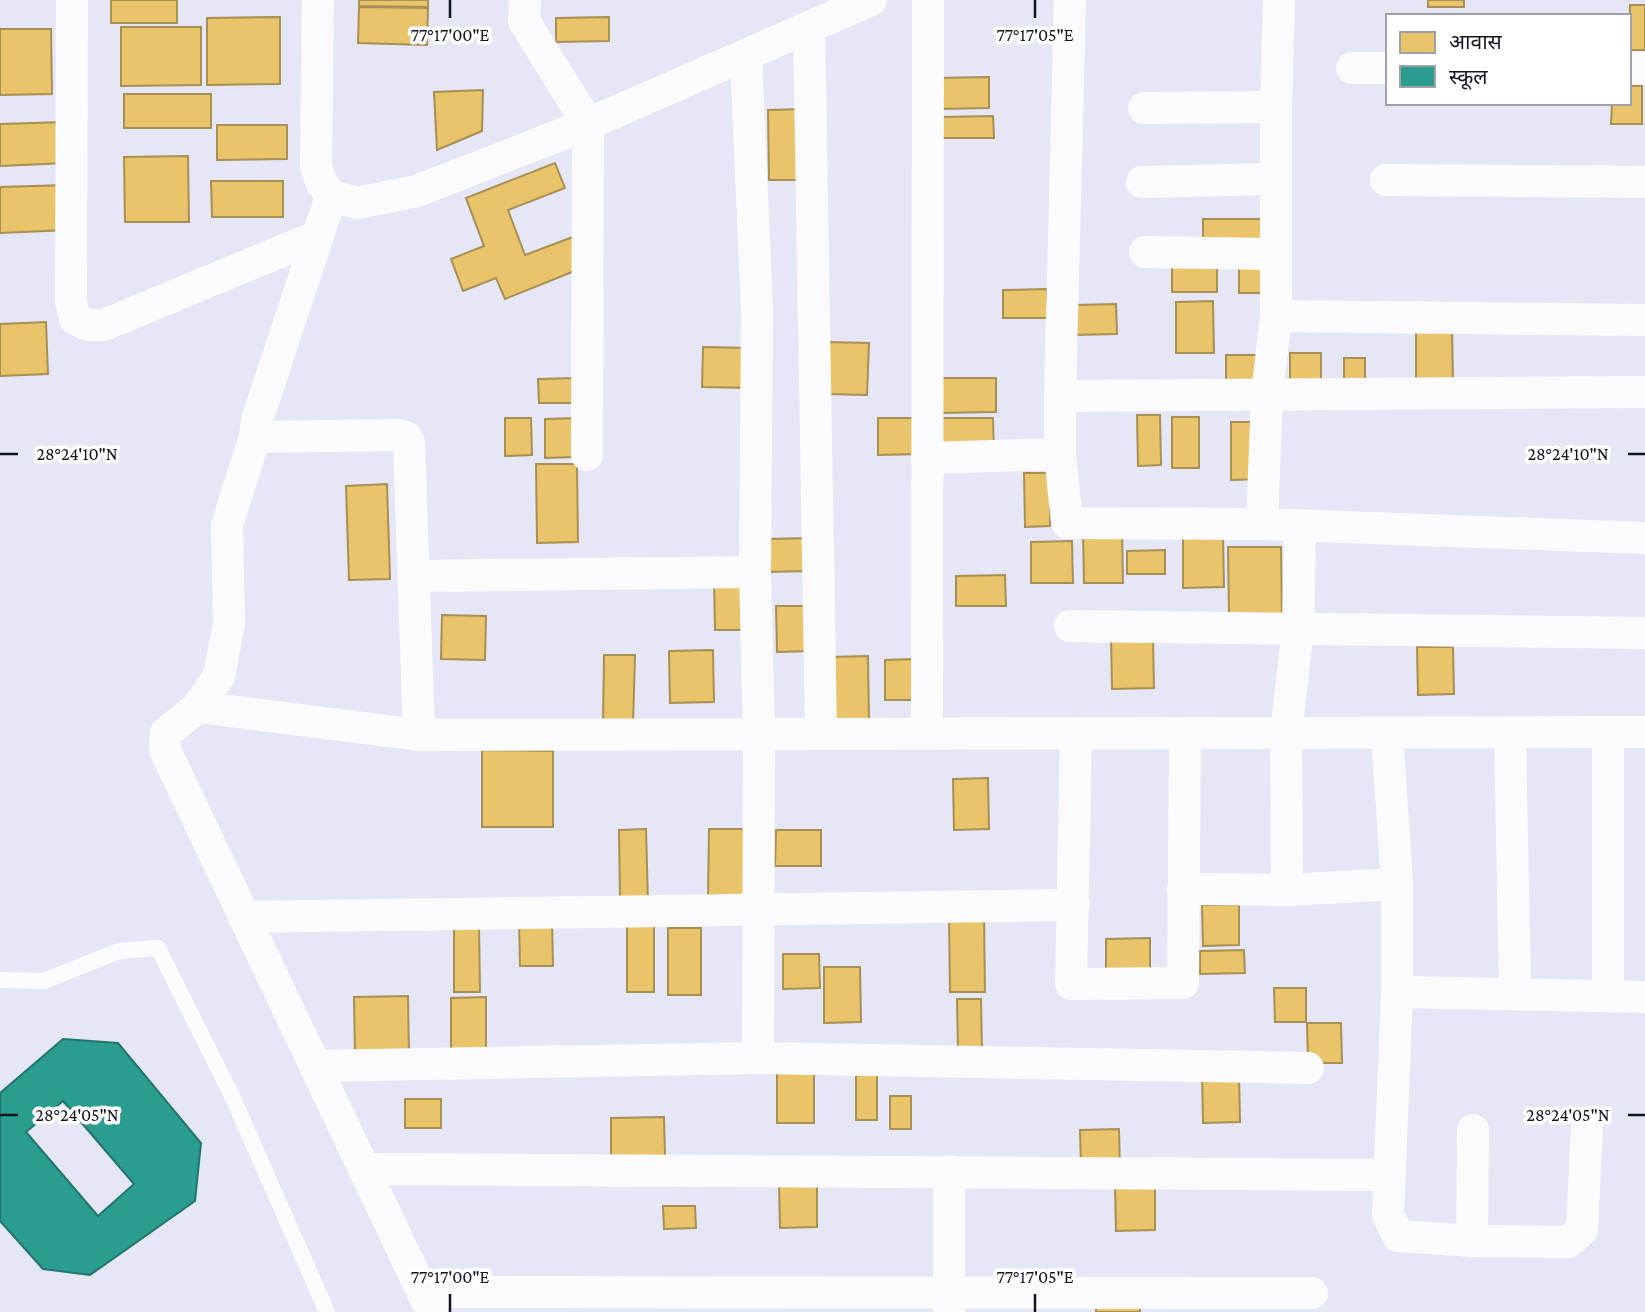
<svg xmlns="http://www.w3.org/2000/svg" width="1645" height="1312" font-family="'Crimson Pro','Noto Sans Devanagari',serif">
  <rect width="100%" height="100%" fill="#e5e7f6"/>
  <!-- homes -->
  <g fill="#e9c46a" stroke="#a88f54" stroke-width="2">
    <rect x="111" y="0" width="66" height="23"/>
    <path d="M 359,0 L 428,0 L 428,7 L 359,6 Z"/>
    <rect x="1428" y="0" width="36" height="7"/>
    <path d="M 1630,5 L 1645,5 L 1645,50 L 1629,50 Z"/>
    <path d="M 359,7 L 428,8 L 427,45 L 358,43 Z"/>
    <path d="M 280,17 L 280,84 L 207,85 L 207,18 Z"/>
    <path d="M 609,17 L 609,41 L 556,42 L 556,18 Z"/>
    <path d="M 121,27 L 201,27 L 201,85 L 121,86 Z"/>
    <path d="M 0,29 L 51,29 L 52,94 L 0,95 Z"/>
    <path d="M 989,77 L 989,108 L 937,109 L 936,78 Z"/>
    <path d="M 1629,86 L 1642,86 L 1642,124 L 1611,124 L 1612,103 L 1629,103 Z"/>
    <path d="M 483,90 L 482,131 L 437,150 L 434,92 Z"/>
    <rect x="124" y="94" width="87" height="34"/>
    <path d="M 806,109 L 807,180 L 769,180 L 768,110 Z"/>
    <path d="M 993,116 L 994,138 L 942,138 L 942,117 Z"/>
    <path d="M 64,122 L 66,163 L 0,166 L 0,124 Z"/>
    <path d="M 217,125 L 287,125 L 287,159 L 217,160 Z"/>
    <path d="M 188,156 L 189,222 L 125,222 L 124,157 Z"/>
    <path d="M 555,163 L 565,188 L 508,210 L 525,255 L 573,237 L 577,270 L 505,299 L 496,278 L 463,291 L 451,259 L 484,246 L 466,198 Z"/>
    <path d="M 211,181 L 283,181 L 283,217 L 212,217 Z"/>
    <path d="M 65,185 L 67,230 L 0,233 L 0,187 Z"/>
    <rect x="1203" y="219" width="62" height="26"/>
    <rect x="1172" y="263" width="45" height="29"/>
    <rect x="1239" y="263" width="27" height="30"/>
    <path d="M 1047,289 L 1048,318 L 1003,318 L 1003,290 Z"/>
    <path d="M 1213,301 L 1214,353 L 1176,353 L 1176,302 Z"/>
    <path d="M 1116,304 L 1117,334 L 1073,335 L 1072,305 Z"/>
    <path d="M 46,322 L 48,374 L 0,376 L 0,324 Z"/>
    <path d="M 1452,322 L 1453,388 L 1416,388 L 1416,323 Z"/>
    <path d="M 827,342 L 869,343 L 867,395 L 826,394 Z"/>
    <path d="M 703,347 L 754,348 L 753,388 L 702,387 Z"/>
    <rect x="1290" y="353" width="31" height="32"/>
    <path d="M 1226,355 L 1262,355 L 1263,388 L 1226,388 Z"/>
    <rect x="1344" y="358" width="21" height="29"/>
    <path d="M 575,378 L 575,403 L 539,403 L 538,379 Z"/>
    <path d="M 939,378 L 996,378 L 996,412 L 940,413 Z"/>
    <path d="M 1137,415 L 1160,415 L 1161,465 L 1138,466 Z"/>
    <rect x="1172" y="417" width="27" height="51"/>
    <path d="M 505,418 L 531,418 L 532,455 L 505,456 Z"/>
    <path d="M 576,418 L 576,457 L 545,458 L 545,419 Z"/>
    <path d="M 878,418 L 921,418 L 922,454 L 878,455 Z"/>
    <path d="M 938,418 L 993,418 L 994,453 L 939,454 Z"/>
    <path d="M 1231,422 L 1262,422 L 1263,479 L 1231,480 Z"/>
    <path d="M 536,464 L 577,464 L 578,542 L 537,543 Z"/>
    <path d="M 1024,473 L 1050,473 L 1050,526 L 1025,527 Z"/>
    <path d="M 387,484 L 390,579 L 349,580 L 346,486 Z"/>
    <path d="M 1083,530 L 1122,530 L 1123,583 L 1084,583 Z"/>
    <path d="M 1183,536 L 1223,536 L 1224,587 L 1183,588 Z"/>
    <path d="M 813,538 L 813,571 L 765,572 L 765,539 Z"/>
    <path d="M 1072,541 L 1073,583 L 1031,583 L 1031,542 Z"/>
    <path d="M 1228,547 L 1281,547 L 1282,618 L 1229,618 Z"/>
    <path d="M 1165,550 L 1165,574 L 1127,574 L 1127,551 Z"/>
    <path d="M 1005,575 L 1006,606 L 956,606 L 956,576 Z"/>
    <path d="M 714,580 L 745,580 L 746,630 L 715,630 Z"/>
    <path d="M 776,606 L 812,606 L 812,651 L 777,652 Z"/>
    <path d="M 442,615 L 486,616 L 485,660 L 441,659 Z"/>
    <path d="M 1111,636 L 1153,636 L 1154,688 L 1112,689 Z"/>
    <path d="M 1417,647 L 1453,647 L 1454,694 L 1418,695 Z"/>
    <path d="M 713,650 L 714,702 L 670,703 L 669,651 Z"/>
    <path d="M 604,655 L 635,655 L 633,726 L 603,725 Z"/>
    <path d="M 868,656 L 869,724 L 830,725 L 829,657 Z"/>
    <path d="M 914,659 L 915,700 L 885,700 L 885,660 Z"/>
    <path d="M 482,750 L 553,751 L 553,827 L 482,827 Z"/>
    <path d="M 988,778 L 989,829 L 954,830 L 953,779 Z"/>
    <path d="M 646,829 L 648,903 L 620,903 L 619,830 Z"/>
    <path d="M 709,829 L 751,829 L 751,895 L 708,895 Z"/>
    <path d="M 776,830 L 821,830 L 821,866 L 775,866 Z"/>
    <path d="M 1202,905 L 1239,905 L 1239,945 L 1203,946 Z"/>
    <path d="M 984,915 L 985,992 L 950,992 L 949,916 Z"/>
    <path d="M 519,919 L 552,919 L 553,966 L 520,966 Z"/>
    <rect x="627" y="921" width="27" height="71"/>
    <path d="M 454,924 L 479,924 L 480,992 L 454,992 Z"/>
    <rect x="668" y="928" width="33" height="67"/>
    <path d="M 1150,938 L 1150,978 L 1106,978 L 1106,939 Z"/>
    <path d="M 1244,950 L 1245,973 L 1200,974 L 1200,951 Z"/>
    <path d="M 783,954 L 819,954 L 820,988 L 783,989 Z"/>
    <path d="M 824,967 L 860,967 L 861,1022 L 824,1023 Z"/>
    <path d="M 1274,988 L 1306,988 L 1306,1022 L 1275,1022 Z"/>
    <path d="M 408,996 L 409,1056 L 355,1057 L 354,997 Z"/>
    <path d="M 486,997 L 486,1056 L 451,1056 L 451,998 Z"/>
    <path d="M 957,999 L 981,999 L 982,1052 L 958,1052 Z"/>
    <path d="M 1307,1023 L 1341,1023 L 1342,1063 L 1308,1063 Z"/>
    <rect x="856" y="1063" width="21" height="57"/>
    <rect x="777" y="1064" width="37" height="59"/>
    <path d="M 1239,1073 L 1240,1122 L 1203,1123 L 1202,1074 Z"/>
    <rect x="890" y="1096" width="21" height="33"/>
    <rect x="405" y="1099" width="36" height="29"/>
    <path d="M 664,1117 L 665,1156 L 611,1157 L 611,1118 Z"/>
    <path d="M 1119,1129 L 1120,1169 L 1081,1170 L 1080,1130 Z"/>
    <path d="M 779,1184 L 817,1184 L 817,1227 L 780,1228 Z"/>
    <path d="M 1115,1187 L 1155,1187 L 1155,1230 L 1116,1231 Z"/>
    <path d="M 663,1206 L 695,1206 L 696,1228 L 664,1229 Z"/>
    <rect x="1096" y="1297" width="44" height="15"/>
  </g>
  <!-- schools -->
  <path fill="#2a9d8f" stroke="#23746e" stroke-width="2" fill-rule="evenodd" d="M 63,1039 L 118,1043 L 201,1143 L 195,1201 L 90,1275 L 43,1269 L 0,1221 L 0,1093 ZM 63,1101 L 134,1184 L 98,1216 L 26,1132 Z"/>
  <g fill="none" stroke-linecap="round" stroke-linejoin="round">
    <!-- lane -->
    <path stroke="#fbfbfe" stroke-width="16" d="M 0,980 L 44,981 L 119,951 L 158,948 L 233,1098 L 327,1312"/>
    <!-- street -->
    <g stroke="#fbfbfe" stroke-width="32">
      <path d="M 72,0 L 71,301 L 75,319 L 88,325 L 104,325 L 318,236"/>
      <path d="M 318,0 L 316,167 L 321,182 L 331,196 L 358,203 L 417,191 L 588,124 L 871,0"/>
      <path d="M 525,0 L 524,21 L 588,124 L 587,455"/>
      <path d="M 1070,0 L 1060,396 L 1060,454 L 1067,523 L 1262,524 L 1645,538"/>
      <path d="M 809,27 L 821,734"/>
      <path d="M 746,55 L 757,311 L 755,572 L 759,734 L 758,1058"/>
      <path d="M 1352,68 L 1388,68"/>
      <path d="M 1629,68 L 1645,68"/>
      <path d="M 1144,108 L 1276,107"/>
      <path d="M 1386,180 L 1645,182"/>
      <path d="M 1142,182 L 1276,179"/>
      <path d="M 331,196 L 257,420 L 255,437 L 227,525 L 229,624 L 219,676 L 198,707 L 166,733 L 165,750 L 432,1312"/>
      <path d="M 1145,252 L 1276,254"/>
      <path d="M 1276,316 L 1645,320"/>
      <path d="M 1060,396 L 1645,392"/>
      <path d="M 255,437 L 398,435 L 406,437 L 409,443 L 419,735"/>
      <path d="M 927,458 L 1060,454"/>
      <path d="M 1262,524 L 1267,394 L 1276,316 L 1276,107 L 1279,0"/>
      <path d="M 414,576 L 755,572"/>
      <path d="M 1070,626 L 1645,633"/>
      <path d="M 198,707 L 419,735 L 1645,732"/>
      <path d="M 927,733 L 928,0"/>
      <path d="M 1076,733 L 1071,984 L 1183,983 L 1185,733"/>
      <path d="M 1387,733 L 1397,884 L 1397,992 L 1388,1215 L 1398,1236 L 1472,1241 L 1568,1242 L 1582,1230 L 1587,1123"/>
      <path d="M 1510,733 L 1515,994"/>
      <path d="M 1608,733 L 1608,995"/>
      <path d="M 1183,889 L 1287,890 L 1397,884"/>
      <path d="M 1287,890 L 1286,733 L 1298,628 L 1300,526"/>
      <path d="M 244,917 L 1074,905"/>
      <path d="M 1397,992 L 1645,997"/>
      <path d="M 315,1066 L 758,1058 L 1308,1068"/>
      <path d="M 364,1169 L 1390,1175"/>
      <path d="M 1472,1241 L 1473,1130"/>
      <path d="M 423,1292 L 1312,1293"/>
      <path d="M 949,1312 L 949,1171"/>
    </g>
  </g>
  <!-- ticks -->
  <path fill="none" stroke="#121420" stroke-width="2.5" d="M 450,0 L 450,18M 1035,0 L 1035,18M 0,454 L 18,454M 1628,454 L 1645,454M 0,1115 L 18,1115M 1628,1115 L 1645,1115M 450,1294 L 450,1312M 1035,1294 L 1035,1312"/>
  <g font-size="18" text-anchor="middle" fill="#121420" stroke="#fff" stroke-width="7" stroke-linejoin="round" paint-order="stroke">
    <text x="450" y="41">77°17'00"E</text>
    <text x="1035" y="41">77°17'05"E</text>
    <text x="77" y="460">28°24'10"N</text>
    <text x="1568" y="460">28°24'10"N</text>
    <text x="77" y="1121">28°24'05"N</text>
    <text x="1568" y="1121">28°24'05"N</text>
    <text x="450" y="1283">77°17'00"E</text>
    <text x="1035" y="1283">77°17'05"E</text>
  </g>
  <!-- legend -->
  <rect x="1386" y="14" width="245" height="91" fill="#ffffff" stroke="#a0a1a6" stroke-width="2"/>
  <rect x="1400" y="32" width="35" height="21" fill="#e9c46a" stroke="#a0a1a6" stroke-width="2"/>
  <text x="1449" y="49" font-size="21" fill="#121420">आवास</text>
  <rect x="1400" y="66" width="35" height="21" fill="#2a9d8f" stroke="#a0a1a6" stroke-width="2"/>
  <text x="1449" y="84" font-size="21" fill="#121420">स्कूल</text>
</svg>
